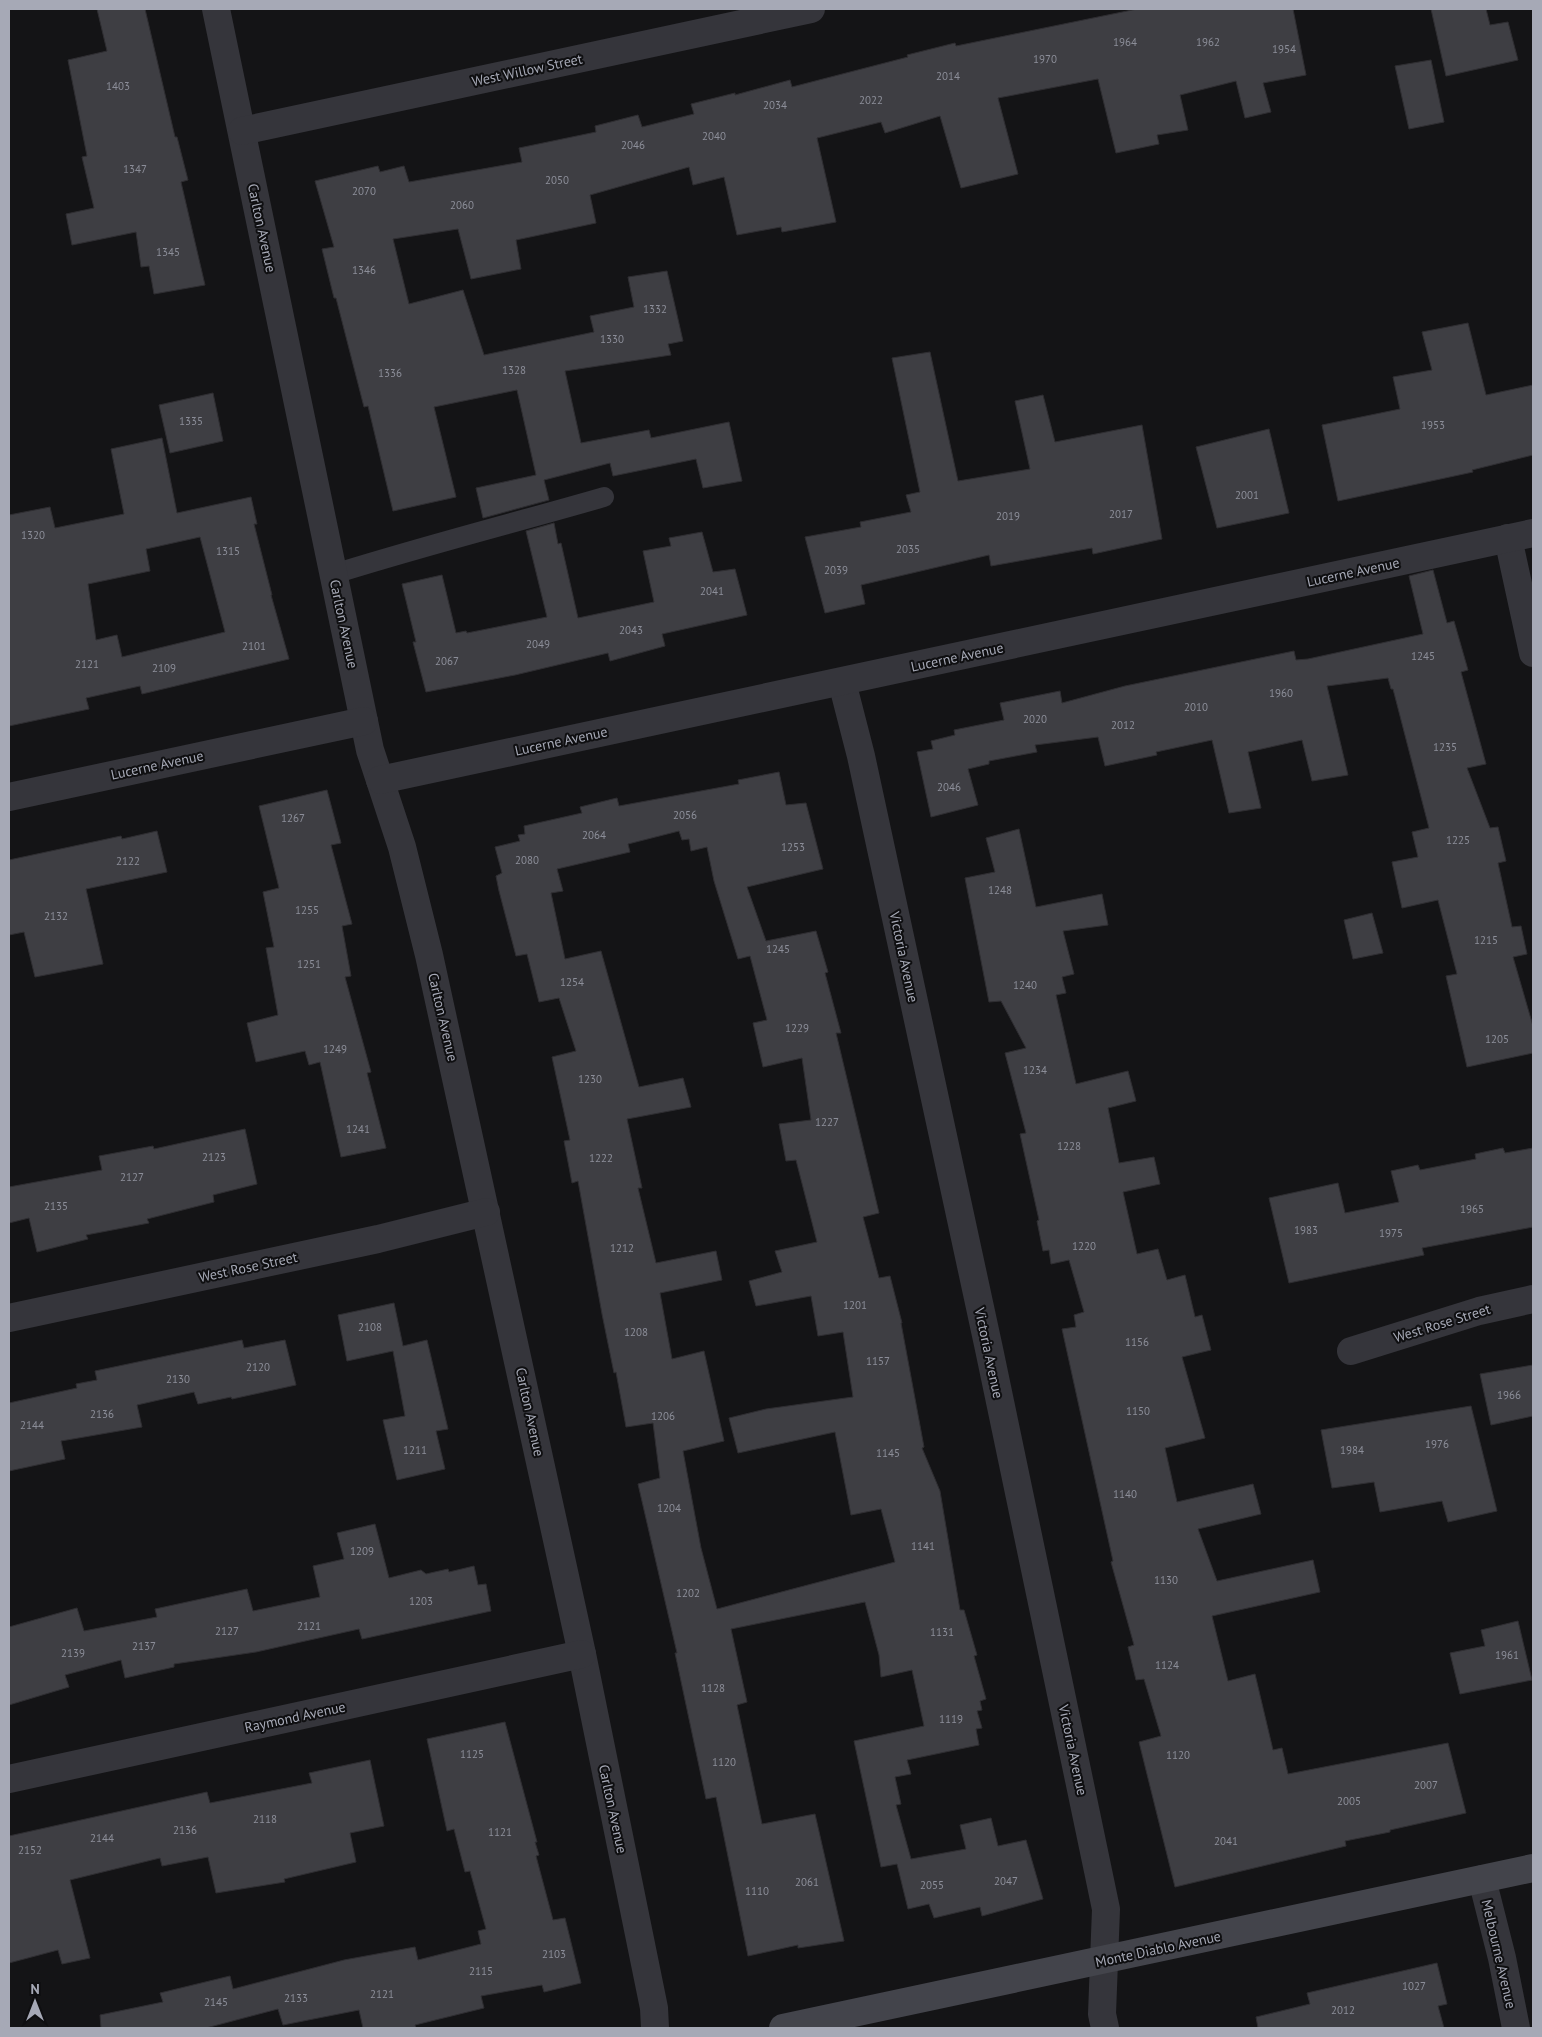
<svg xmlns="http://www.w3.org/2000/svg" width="1542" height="2037" font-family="'PT Sans',sans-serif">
  <rect width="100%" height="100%" fill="#141416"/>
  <!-- building -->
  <g fill="#3e3e43" stroke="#2f2e32" fill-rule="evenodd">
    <path d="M 97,9 L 145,9 L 175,137 L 177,137 L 188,180 L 181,182 L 205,285 L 154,294 L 149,266 L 141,267 L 136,232 L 72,245 L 66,214 L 94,208 L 82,157 L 87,156 L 68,60 L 107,51 Z"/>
    <path d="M 1137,9 L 1293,9 L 1306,75 L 1263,83 L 1271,112 L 1245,118 L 1236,81 L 1180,95 L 1188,130 L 1157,135 L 1159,144 L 1116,153 L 1098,79 L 998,98 L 1018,174 L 961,188 L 940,116 L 885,133 L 881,122 L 817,138 L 836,222 L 782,232 L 781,227 L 737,235 L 724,177 L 693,185 L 689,167 L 590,195 L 596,223 L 516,240 L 521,269 L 471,279 L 458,229 L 393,239 L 409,304 L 463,290 L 484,355 L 594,332 L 590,316 L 634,307 L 628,277 L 667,271 L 683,341 L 668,344 L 671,355 L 565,371 L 581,443 L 649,430 L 651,438 L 729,422 L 742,481 L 703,488 L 696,459 L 613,476 L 610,463 L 544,480 L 549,500 L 483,518 L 476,488 L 536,475 L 517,390 L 434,407 L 456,497 L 393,511 L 368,406 L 364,407 L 336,298 L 334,298 L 322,249 L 334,247 L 315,181 L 378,166 L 380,172 L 404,166 L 409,182 L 522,162 L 519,148 L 596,132 L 595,126 L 638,115 L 642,127 L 694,114 L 691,104 L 735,93 L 735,95 L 790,80 L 792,87 L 908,57 L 907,55 L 955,43 L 956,46 Z"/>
    <path d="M 1431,9 L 1486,9 L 1490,25 L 1508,22 L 1518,60 L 1446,76 Z"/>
    <path d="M 1431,60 L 1444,122 L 1409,129 L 1395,66 Z"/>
    <path d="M 1468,323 L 1486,395 L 1533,385 L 1533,455 L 1472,470 L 1473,472 L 1338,501 L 1322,425 L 1400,409 L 1393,377 L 1432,370 L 1422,332 Z"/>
    <path d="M 930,352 L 958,481 L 1030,469 L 1015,401 L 1043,395 L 1055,442 L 1142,425 L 1162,539 L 1093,554 L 1092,548 L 991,566 L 989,555 L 861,585 L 865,604 L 825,613 L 805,537 L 861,527 L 860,522 L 911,512 L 906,495 L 920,492 L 892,358 Z"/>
    <path d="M 213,393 L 223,441 L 170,453 L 159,405 Z"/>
    <path d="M 1269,429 L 1289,513 L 1217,528 L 1196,447 Z"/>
    <path d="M 162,438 L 177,513 L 251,497 L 257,524 L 254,524 L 272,595 L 271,595 L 289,659 L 142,694 L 140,686 L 86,698 L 89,709 L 9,726 L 9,515 L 50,507 L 55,528 L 124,514 L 111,449 ZM 200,537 L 225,632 L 122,657 L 117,635 L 96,640 L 88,584 L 150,571 L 146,549 Z"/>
    <path d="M 554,523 L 558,544 L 561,543 L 578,618 L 654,602 L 643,551 L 671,546 L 669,538 L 702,532 L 713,572 L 735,569 L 747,615 L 662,634 L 665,646 L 610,661 L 608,653 L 515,675 L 426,692 L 413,642 L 416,642 L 402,584 L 442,575 L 456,633 L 466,631 L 467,633 L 547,617 L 526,531 Z"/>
    <path d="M 1433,570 L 1447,623 L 1454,621 L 1468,670 L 1461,672 L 1486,764 L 1467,768 L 1490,828 L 1498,827 L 1506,861 L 1498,863 L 1512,927 L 1521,926 L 1527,954 L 1513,957 L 1533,1026 L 1533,1053 L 1467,1067 L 1446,976 L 1457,974 L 1438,900 L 1402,908 L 1392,862 L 1418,857 L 1412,832 L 1429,828 L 1393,689 L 1391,689 L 1388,678 L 1327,686 L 1348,775 L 1312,781 L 1302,740 L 1248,752 L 1261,808 L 1229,813 L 1212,740 L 1156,752 L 1157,755 L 1105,766 L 1098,737 L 1035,745 L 1037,752 L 989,761 L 989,764 L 968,769 L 978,805 L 931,817 L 917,752 L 933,749 L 931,741 L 955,735 L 954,730 L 1004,720 L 1000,703 L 1060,691 L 1062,703 L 1125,686 L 1294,651 L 1296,660 L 1308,659 L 1423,634 L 1409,576 Z"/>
    <path d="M 779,772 L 786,805 L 806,803 L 823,869 L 747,887 L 766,941 L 816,931 L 828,972 L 825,973 L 841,1033 L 836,1033 L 879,1213 L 863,1217 L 879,1278 L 890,1276 L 902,1323 L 901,1323 L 924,1447 L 922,1448 L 940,1491 L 960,1610 L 964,1610 L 977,1655 L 974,1656 L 986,1699 L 980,1701 L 982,1710 L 977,1711 L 982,1728 L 976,1729 L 979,1745 L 907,1760 L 911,1774 L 895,1777 L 901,1804 L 896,1805 L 911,1859 L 966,1849 L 960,1825 L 991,1818 L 998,1846 L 1026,1840 L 1043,1899 L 982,1916 L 980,1907 L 934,1918 L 929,1904 L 908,1909 L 897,1864 L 881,1867 L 854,1741 L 924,1726 L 912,1670 L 881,1677 L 879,1655 L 865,1602 L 731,1629 L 747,1702 L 737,1705 L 762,1824 L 815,1814 L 844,1941 L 798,1948 L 798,1945 L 748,1956 L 716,1797 L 706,1799 L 675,1653 L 677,1653 L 638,1484 L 660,1478 L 653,1423 L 626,1427 L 616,1372 L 614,1373 L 602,1314 L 578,1181 L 572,1183 L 564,1141 L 570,1140 L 552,1057 L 576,1051 L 559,998 L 539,1002 L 527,954 L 516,956 L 499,891 L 496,876 L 502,873 L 495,847 L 520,841 L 518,835 L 525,834 L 524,826 L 582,813 L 580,807 L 617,798 L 619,806 L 739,784 L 738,780 ZM 679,831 L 682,840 L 689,839 L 691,851 L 707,847 L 714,881 L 738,959 L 750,956 L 767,1020 L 753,1023 L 763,1067 L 802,1058 L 811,1120 L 779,1124 L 786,1161 L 796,1160 L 817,1242 L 775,1251 L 782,1272 L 749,1281 L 756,1306 L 811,1296 L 818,1336 L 843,1332 L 853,1397 L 766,1409 L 729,1418 L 738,1453 L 835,1432 L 851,1515 L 881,1509 L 895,1562 L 717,1609 L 701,1548 L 683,1451 L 724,1441 L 704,1351 L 672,1359 L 660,1293 L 722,1280 L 716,1251 L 656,1263 L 638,1188 L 642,1188 L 627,1119 L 691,1107 L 683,1078 L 639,1087 L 601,951 L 565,959 L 551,893 L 563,891 L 557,869 L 630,852 L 628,844 Z"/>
    <path d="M 327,790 L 341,843 L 331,845 L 352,924 L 342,926 L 351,976 L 345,977 L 371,1072 L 367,1073 L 386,1148 L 341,1157 L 320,1062 L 309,1065 L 305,1051 L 256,1062 L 247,1023 L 278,1015 L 266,948 L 274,947 L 263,892 L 279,888 L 259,806 Z"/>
    <path d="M 1019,829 L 1036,907 L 1102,894 L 1108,925 L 1063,931 L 1074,974 L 1062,977 L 1066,993 L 1056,995 L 1076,1084 L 1128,1071 L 1136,1101 L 1108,1108 L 1119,1163 L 1154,1157 L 1160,1184 L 1123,1192 L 1137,1254 L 1158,1249 L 1167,1280 L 1185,1275 L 1195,1317 L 1202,1315 L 1211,1350 L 1182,1357 L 1205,1438 L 1165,1448 L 1177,1502 L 1253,1484 L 1261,1514 L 1198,1529 L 1217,1581 L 1313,1560 L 1320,1592 L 1212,1616 L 1228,1681 L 1255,1674 L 1273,1750 L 1282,1748 L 1288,1774 L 1448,1743 L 1466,1813 L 1390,1830 L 1390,1832 L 1345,1841 L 1346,1846 L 1175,1887 L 1139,1742 L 1161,1736 L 1144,1679 L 1136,1680 L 1128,1647 L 1134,1645 L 1111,1562 L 1113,1561 L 1062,1329 L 1076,1327 L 1074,1315 L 1084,1312 L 1069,1260 L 1051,1264 L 1049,1250 L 1043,1251 L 1037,1221 L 1039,1220 L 1020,1134 L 1026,1133 L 1005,1053 L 1026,1048 L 1001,1001 L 989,1002 L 965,878 L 995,872 L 986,838 Z"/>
    <path d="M 157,831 L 167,872 L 86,889 L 103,964 L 35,977 L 24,932 L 9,935 L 9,860 L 121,836 L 122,839 Z"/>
    <path d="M 1372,913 L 1383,953 L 1353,959 L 1344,920 Z"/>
    <path d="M 245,1129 L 257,1184 L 213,1195 L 214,1202 L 147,1219 L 149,1223 L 86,1235 L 88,1239 L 37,1252 L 29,1218 L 9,1223 L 9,1187 L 102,1170 L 99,1156 L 153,1146 L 154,1149 Z"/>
    <path d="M 1503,1148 L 1505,1153 L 1533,1148 L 1533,1227 L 1422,1248 L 1424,1255 L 1289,1283 L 1269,1198 L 1338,1183 L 1345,1213 L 1399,1202 L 1391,1171 L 1418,1165 L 1420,1170 L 1476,1159 L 1475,1154 Z"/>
    <path d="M 394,1303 L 403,1346 L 427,1340 L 448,1429 L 436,1431 L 445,1469 L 397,1480 L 383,1420 L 405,1416 L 393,1351 L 347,1361 L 338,1315 Z"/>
    <path d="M 242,1340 L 244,1348 L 285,1340 L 296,1385 L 232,1399 L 231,1397 L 198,1404 L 194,1392 L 137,1405 L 142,1427 L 61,1441 L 65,1459 L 9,1471 L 9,1403 L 77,1388 L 76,1384 L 97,1380 L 95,1371 Z"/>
    <path d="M 1533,1365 L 1533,1416 L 1491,1425 L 1480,1374 Z"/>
    <path d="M 1471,1406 L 1497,1511 L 1448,1522 L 1442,1501 L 1380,1512 L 1374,1482 L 1332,1488 L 1321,1430 Z"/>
    <path d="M 375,1524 L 389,1578 L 421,1570 L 426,1574 L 448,1569 L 449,1572 L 474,1566 L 478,1585 L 486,1584 L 491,1611 L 362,1639 L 359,1629 L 256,1652 L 174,1664 L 174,1667 L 125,1678 L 121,1660 L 65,1675 L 69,1687 L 9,1705 L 9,1627 L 77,1608 L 84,1631 L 157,1617 L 155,1609 L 247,1589 L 253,1611 L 320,1597 L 313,1566 L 344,1559 L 337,1533 Z"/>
    <path d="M 1518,1621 L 1532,1680 L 1460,1694 L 1450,1653 L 1485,1646 L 1481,1630 Z"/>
    <path d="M 505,1722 L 537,1842 L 535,1842 L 539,1855 L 536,1856 L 553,1920 L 565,1918 L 581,1983 L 544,1992 L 542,1985 L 481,1996 L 484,2008 L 415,2025 L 416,2028 L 363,2028 L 359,2010 L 283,2025 L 278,2009 L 206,2028 L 101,2028 L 100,2015 L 163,2002 L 160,1993 L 230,1976 L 233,1989 L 344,1960 L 415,1947 L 418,1960 L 481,1944 L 478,1931 L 486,1929 L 470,1871 L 465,1872 L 454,1829 L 447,1831 L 427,1739 Z"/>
    <path d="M 370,1760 L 384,1826 L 350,1833 L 356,1862 L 284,1879 L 285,1882 L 216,1893 L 208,1857 L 162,1866 L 160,1858 L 70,1880 L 90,1958 L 62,1964 L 58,1950 L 9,1963 L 9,1836 L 207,1792 L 210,1803 L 312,1783 L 309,1773 Z"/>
    <path d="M 1437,1963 L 1447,2004 L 1438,2006 L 1444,2028 L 1258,2028 L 1256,2017 L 1310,2004 L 1307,1993 Z"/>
  </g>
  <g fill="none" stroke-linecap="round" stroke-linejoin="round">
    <!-- lane -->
    <path stroke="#35353b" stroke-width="20" d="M 334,574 C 423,546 514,523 604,497"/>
    <!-- street -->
    <g stroke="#35353b" stroke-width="28">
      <path d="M 216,9 L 370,750 L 402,847 L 429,955 L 582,1654 L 654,2008 L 655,2028"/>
      <path d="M 242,131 L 811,9"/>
      <path d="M 1508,538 L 1533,653"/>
      <path d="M 842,682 L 861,756 L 989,1349 L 1106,1909 L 1102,2014 L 1105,2028"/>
      <path d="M 380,780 L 1533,533"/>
      <path d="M 9,797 L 364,721"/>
      <path d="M 9,1318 L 378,1239 L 486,1212"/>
      <path d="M 1351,1351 L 1479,1311 L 1533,1299"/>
      <path d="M 9,1779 L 582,1654"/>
      <path d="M 1482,1879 L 1502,1958 L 1516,2028"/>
    </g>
    <!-- secondary -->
    <path stroke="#43444b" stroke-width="28" d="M 783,2028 L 1533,1868"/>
  </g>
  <g text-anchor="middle" stroke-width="4" stroke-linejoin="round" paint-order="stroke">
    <!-- number labels -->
    <g font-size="11" fill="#8c8e99">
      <text x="1125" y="46">1964</text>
      <text x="1208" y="46">1962</text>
      <text x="1284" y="53">1954</text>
      <text x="1045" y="63">1970</text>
      <text x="948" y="80">2014</text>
      <text x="118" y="90">1403</text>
      <text x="871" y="104">2022</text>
      <text x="775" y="109">2034</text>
      <text x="714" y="140">2040</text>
      <text x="633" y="149">2046</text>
      <text x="135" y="173">1347</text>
      <text x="557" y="184">2050</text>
      <text x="364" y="195">2070</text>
      <text x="462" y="209">2060</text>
      <text x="168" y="256">1345</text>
      <text x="364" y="274">1346</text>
      <text x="655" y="313">1332</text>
      <text x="612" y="343">1330</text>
      <text x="514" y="374">1328</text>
      <text x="390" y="377">1336</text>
      <text x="191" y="425">1335</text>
      <text x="1433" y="429">1953</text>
      <text x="1247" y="499">2001</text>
      <text x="1121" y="518">2017</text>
      <text x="1008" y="520">2019</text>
      <text x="33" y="539">1320</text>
      <text x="908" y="553">2035</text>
      <text x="228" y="555">1315</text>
      <text x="836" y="574">2039</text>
      <text x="712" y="595">2041</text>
      <text x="631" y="634">2043</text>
      <text x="538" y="648">2049</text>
      <text x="254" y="650">2101</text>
      <text x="1423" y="660">1245</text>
      <text x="447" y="665">2067</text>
      <text x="87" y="668">2121</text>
      <text x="164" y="672">2109</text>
      <text x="1281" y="697">1960</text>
      <text x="1196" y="711">2010</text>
      <text x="1035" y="723">2020</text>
      <text x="1123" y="729">2012</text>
      <text x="1445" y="751">1235</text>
      <text x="949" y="791">2046</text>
      <text x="685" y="819">2056</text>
      <text x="293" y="822">1267</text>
      <text x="594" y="839">2064</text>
      <text x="1458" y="844">1225</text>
      <text x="793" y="851">1253</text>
      <text x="527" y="864">2080</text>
      <text x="128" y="865">2122</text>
      <text x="1000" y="894">1248</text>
      <text x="307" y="914">1255</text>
      <text x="56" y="920">2132</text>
      <text x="1486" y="944">1215</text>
      <text x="778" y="953">1245</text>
      <text x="309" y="968">1251</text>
      <text x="572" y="986">1254</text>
      <text x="1025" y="989">1240</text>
      <text x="797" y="1032">1229</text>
      <text x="1497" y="1043">1205</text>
      <text x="335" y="1053">1249</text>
      <text x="1035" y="1074">1234</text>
      <text x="590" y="1083">1230</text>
      <text x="827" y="1126">1227</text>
      <text x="358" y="1133">1241</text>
      <text x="1069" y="1150">1228</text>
      <text x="214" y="1161">2123</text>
      <text x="601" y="1162">1222</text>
      <text x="132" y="1181">2127</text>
      <text x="56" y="1210">2135</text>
      <text x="1472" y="1213">1965</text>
      <text x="1306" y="1234">1983</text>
      <text x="1391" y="1237">1975</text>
      <text x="1084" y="1250">1220</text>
      <text x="622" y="1252">1212</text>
      <text x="855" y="1309">1201</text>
      <text x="370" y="1331">2108</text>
      <text x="636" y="1336">1208</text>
      <text x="1137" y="1346">1156</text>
      <text x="878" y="1365">1157</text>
      <text x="258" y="1371">2120</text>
      <text x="178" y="1383">2130</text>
      <text x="1509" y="1399">1966</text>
      <text x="1138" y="1415">1150</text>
      <text x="102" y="1418">2136</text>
      <text x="663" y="1420">1206</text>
      <text x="32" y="1429">2144</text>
      <text x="1437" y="1448">1976</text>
      <text x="415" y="1454">1211</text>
      <text x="1352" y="1454">1984</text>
      <text x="888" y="1457">1145</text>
      <text x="1125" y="1498">1140</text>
      <text x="669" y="1512">1204</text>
      <text x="923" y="1550">1141</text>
      <text x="362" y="1555">1209</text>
      <text x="1166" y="1584">1130</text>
      <text x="688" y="1597">1202</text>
      <text x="421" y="1605">1203</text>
      <text x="309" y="1630">2121</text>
      <text x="227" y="1635">2127</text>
      <text x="942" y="1636">1131</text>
      <text x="144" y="1650">2137</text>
      <text x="73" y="1657">2139</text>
      <text x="1507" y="1659">1961</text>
      <text x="1167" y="1669">1124</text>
      <text x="713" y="1692">1128</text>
      <text x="951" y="1723">1119</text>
      <text x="472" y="1758">1125</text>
      <text x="1178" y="1759">1120</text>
      <text x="724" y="1766">1120</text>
      <text x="1426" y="1789">2007</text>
      <text x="1349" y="1805">2005</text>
      <text x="265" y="1823">2118</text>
      <text x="185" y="1834">2136</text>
      <text x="500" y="1836">1121</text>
      <text x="102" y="1842">2144</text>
      <text x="1226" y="1845">2041</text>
      <text x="30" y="1854">2152</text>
      <text x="1006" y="1885">2047</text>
      <text x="807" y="1886">2061</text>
      <text x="932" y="1889">2055</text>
      <text x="757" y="1895">1110</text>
      <text x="554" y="1958">2103</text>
      <text x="481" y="1975">2115</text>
      <text x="1414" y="1990">1027</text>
      <text x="382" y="1998">2121</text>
      <text x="296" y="2002">2133</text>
      <text x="216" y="2006">2145</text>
      <text x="1343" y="2014">2012</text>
    </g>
    <!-- street labels -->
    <g font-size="14" fill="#a6a9b6" stroke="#0f0f11">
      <text transform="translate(527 70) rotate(-12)" y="5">West Willow Street</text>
      <text transform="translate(262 228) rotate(78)" y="5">Carlton Avenue</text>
      <text transform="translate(1353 572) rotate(-12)" y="5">Lucerne Avenue</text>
      <text transform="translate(344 624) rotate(78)" y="5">Carlton Avenue</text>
      <text transform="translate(957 657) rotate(-12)" y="5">Lucerne Avenue</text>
      <text transform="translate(561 741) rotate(-12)" y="5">Lucerne Avenue</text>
      <text transform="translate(157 765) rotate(-12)" y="5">Lucerne Avenue</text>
      <text transform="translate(904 957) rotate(78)" y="5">Victoria Avenue</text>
      <text transform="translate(443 1017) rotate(77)" y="5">Carlton Avenue</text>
      <text transform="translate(248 1267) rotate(-12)" y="5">West Rose Street</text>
      <text transform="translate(1442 1323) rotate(-17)" y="5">West Rose Street</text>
      <text transform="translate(989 1353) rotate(78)" y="5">Victoria Avenue</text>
      <text transform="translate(530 1412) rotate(78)" y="5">Carlton Avenue</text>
      <text transform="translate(295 1717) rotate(-12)" y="5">Raymond Avenue</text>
      <text transform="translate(1073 1750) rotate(78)" y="5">Victoria Avenue</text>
      <text transform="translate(613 1809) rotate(78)" y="5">Carlton Avenue</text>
      <text transform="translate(1158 1949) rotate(-12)" y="5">Monte Diablo Avenue</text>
      <text transform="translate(1499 1954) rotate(77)" y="5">Melbourne Avenue</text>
    </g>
  </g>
  <!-- border -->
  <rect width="1542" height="2037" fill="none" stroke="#a6a9b6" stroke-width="20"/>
  <!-- north arrow -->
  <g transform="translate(35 2002)" stroke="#0f0f11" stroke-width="4" paint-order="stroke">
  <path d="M0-4L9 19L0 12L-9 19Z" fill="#a6a9b6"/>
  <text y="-8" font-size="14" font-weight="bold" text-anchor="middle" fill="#a6a9b6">N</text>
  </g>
</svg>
